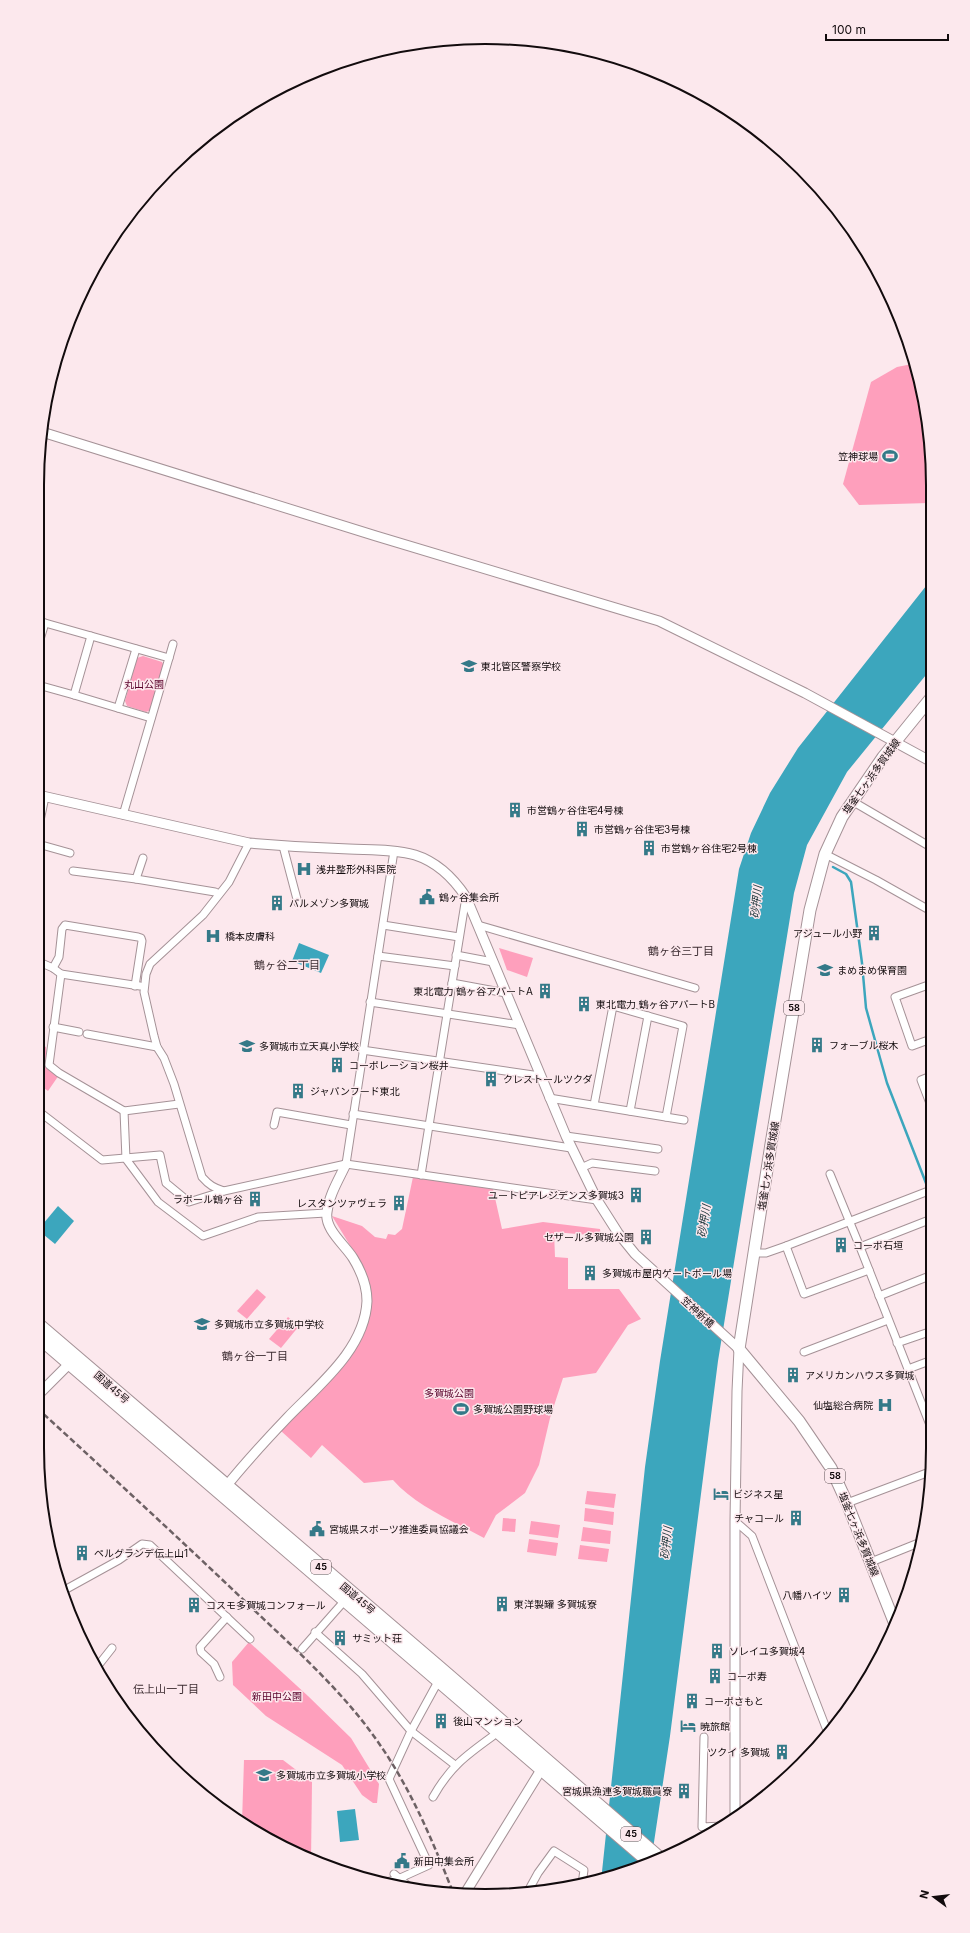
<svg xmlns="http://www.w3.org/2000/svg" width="970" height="1933" font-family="Inter,'Noto Sans JP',sans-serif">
  <rect width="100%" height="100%" fill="#fce8ed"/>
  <!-- green -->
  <g fill="#fe9fbc">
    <path d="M 912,364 L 929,427 L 929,503 L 859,505 L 843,484 L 871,382 L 897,367 Z"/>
    <path d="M 143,656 L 162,662 L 164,666 L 151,710 L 146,712 L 127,706 L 125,701 L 137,658 Z"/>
    <path d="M 499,948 L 533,958 L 527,977 L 507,970 Z"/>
    <path d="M 37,1042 L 46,1047 L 48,1065 L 59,1075 L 48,1091 L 37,1083 Z"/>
    <path d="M 413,1177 L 493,1189 L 502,1229 L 543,1222 L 600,1229 L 601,1236 L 554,1232 L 555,1257 L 568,1258 L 568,1289 L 619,1289 L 641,1319 L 628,1325 L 596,1373 L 563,1378 L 550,1418 L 539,1465 L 525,1493 L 496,1515 L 484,1538 C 453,1521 416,1506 393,1480 L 364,1483 L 322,1445 L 311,1458 L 281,1431 L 330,1379 L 368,1316 L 371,1304 L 369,1281 L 362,1265 L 332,1216 L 362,1226 L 375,1237 L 386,1239 L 388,1234 L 395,1235 L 402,1229 Z"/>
    <path d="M 257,1289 L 266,1297 L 247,1319 L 237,1311 Z"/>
    <path d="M 288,1317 L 299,1326 L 281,1348 L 269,1339 Z"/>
    <path d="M 587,1491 L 616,1494 L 614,1508 L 585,1504 Z"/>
    <path d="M 585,1508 L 614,1512 L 613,1525 L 584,1521 Z"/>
    <path d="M 503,1518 L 516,1519 L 515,1532 L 502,1531 Z"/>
    <path d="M 531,1521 L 560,1525 L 558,1538 L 529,1534 Z"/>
    <path d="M 583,1527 L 611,1531 L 610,1544 L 581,1541 Z"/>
    <path d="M 529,1539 L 558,1543 L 556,1556 L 527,1552 Z"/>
    <path d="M 580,1545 L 609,1549 L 607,1562 L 578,1559 Z"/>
    <path d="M 249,1642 L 308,1696 L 351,1738 L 379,1784 L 377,1803 L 373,1803 L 362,1795 L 342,1765 L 266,1716 L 233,1685 L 232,1662 Z"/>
    <path d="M 244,1760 L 283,1760 L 312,1782 L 311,1861 L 261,1836 L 242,1822 Z"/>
  </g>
  <!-- water -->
  <g fill="#3ca6bd">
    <path d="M 930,581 L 930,670 L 847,772 L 807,845 L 794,893 L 718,1361 L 670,1736 L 651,1862 L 601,1881 L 645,1467 L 660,1361 L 739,869 L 751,833 L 770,793 L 798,748 Z"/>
    <path d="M 299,943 L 329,955 L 321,973 L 292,961 Z"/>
    <path d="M 58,1206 L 74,1221 L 55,1244 L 38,1230 Z"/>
    <path d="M 355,1809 L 359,1840 L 340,1842 L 337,1811 Z"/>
  </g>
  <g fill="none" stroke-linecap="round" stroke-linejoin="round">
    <!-- stream -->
    <path stroke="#3ca6bd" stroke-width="2.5" d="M 833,867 L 846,874 L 851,882 L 862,963 L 866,1008 L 887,1083 L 931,1196"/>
    <defs>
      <g id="minor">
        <path d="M 38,621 L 169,658 L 123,815"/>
        <path d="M 91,636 L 74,695 L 151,718"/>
        <path d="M 38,646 L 45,623"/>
        <path d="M 169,658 L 173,644"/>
        <path d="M 38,685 L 74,695"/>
        <path d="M 118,708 L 136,649"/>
        <path d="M 852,801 L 929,846"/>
        <path d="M 38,830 L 45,797"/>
        <path d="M 249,843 L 229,882 L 203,915 L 150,964 L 146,974 L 144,992 L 154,1036 L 157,1047 L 164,1058 L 174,1084 L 202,1177 C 209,1185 214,1188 224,1191 L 346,1164 L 597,1200"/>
        <path d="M 38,844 L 70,853"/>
        <path d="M 283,846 L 298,903"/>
        <path d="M 825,854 L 876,880 L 931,911"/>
        <path d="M 143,858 L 136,879 L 215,892 L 219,894"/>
        <path d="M 73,871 L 136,879"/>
        <path d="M 383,925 L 459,937"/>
        <path d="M 478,925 L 695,988"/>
        <path d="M 456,955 L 493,962"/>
        <path d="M 378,956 L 455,966"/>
        <path d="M 37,961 L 53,968 L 61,974 L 140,986"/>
        <path d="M 53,968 L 59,957 L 62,929 L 65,925 L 138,937 L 141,938 L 142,941 L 135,986"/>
        <path d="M 61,974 L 49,1065 L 59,1073 L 124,1111 L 179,1104"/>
        <path d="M 452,983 L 506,993"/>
        <path d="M 931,984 L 895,997 L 912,1046 L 931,1039"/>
        <path d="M 370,1002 L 520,1025"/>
        <path d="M 53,1027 L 79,1032"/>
        <path d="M 87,1034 L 157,1047"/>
        <path d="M 362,1050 L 540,1076"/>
        <path d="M 931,1076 L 921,1080 L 931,1106"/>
        <path d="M 549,1098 L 684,1120"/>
        <path d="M 594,1105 L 613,1006 L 683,1026 L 666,1117"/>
        <path d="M 37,1110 L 102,1160 L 160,1155 L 166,1183 L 189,1202 L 224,1191"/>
        <path d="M 124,1111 L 126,1159 L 158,1202 L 203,1236 L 258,1217 L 326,1213"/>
        <path d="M 630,1111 L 648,1016"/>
        <path d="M 353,1114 L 571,1148"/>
        <path d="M 274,1125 L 277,1112 L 351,1125"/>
        <path d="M 566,1136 L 658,1149"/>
        <path d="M 346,1164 L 394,851"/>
        <path d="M 581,1168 L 592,1163 L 655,1171"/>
        <path d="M 830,1174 L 860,1247 L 932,1430"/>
        <path d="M 421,1175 L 466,897"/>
        <path d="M 786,1246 L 804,1294 L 869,1270"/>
        <path d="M 860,1247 L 929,1220"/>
        <path d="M 755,1253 L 766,1253 L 786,1246 L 931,1190"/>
        <path d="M 879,1296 L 932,1275"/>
        <path d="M 897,1343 L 932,1331"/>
        <path d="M 804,1352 L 888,1320"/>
        <path d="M 908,1369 L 932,1360"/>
        <path d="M 847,1503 L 932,1471"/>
        <path d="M 735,1521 L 752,1536 L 828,1733"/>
        <path d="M 871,1562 L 921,1542"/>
        <path d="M 61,1592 L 119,1560 L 142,1544 L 150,1545 L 250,1639"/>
        <path d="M 315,1632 L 362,1674 L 411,1731 L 455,1765"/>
        <path d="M 302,1649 L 347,1598"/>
        <path d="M 97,1671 L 97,1667 L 112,1648"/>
        <path d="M 220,1677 L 214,1664 L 201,1652 L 200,1647 L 227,1617"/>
        <path d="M 704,1737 L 702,1827 L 722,1826"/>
        <path d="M 433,1797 C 451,1765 468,1754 497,1733"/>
        <path d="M 394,1874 L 412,1889"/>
        <path d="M 382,1883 L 398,1879 L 429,1865 L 389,1779 L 411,1731 L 440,1678"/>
        <path d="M 527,1893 L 538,1873 L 554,1851 L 584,1870 L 582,1884"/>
      </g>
      <g id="tertiary">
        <path d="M 42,432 L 376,536 L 659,621 L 805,693 L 930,761"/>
        <path d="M 38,795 L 249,843 C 282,846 316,848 349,849 C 371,850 394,849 415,855 C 437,862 454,879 466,897 L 566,1136 L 597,1200 L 618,1233 L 635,1254 L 739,1349 L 737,1391 L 735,1521 L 735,1818"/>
        <path d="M 37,1396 L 73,1360"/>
        <path d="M 224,1489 C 244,1464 266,1440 288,1417 C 319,1385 365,1349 367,1301 C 367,1286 361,1271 353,1258 C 345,1245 324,1229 327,1212 C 329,1195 339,1179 346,1164"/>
        <path d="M 464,1895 L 544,1765"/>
      </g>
      <path id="primary" d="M 895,1624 L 847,1503 L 831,1468 L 799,1421 L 739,1349 L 771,1144 L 810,910 L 825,854 L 842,817 L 883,757 L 930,699"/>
      <g id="trunk">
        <path d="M 37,1323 L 438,1666 L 660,1858"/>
        <path d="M 37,1336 L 649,1862"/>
      </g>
    </defs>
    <!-- minor casing -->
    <use href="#minor" stroke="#a59297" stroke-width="9"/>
    <!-- tertiary casing -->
    <use href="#tertiary" stroke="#a59297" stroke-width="11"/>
    <!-- primary casing -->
    <use href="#primary" stroke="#a59297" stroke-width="13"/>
    <!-- trunk casing -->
    <use href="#trunk" stroke="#a59297" stroke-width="14"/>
    <!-- minor -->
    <use href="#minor" stroke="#fff" stroke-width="7"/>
    <!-- tertiary -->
    <use href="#tertiary" stroke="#fff" stroke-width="9"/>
    <!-- primary -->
    <use href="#primary" stroke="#fff" stroke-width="11"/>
    <!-- trunk -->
    <use href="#trunk" stroke="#fff" stroke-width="12"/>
    <!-- rail -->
    <path stroke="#6d6164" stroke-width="2.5" stroke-dasharray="6 3" stroke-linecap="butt" d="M 37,1408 C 109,1474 181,1540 252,1608 C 294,1648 339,1688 373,1735 C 409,1784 432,1839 454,1895"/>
  </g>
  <!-- icons -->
  <defs>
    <symbol id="stadium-bare" viewBox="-9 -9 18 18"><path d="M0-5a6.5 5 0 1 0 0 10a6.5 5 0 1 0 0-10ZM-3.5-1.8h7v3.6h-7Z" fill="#347988" stroke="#fce8ed" stroke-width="2.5" paint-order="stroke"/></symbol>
    <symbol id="school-bare" viewBox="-9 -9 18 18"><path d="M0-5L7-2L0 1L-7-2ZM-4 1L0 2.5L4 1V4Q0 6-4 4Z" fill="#347988" stroke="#fce8ed" stroke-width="2.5" paint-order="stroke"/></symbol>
    <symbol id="building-bare" viewBox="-9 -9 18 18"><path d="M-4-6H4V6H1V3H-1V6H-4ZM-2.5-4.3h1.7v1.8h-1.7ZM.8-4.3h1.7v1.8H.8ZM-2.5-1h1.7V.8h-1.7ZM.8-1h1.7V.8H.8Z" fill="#347988" stroke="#fce8ed" stroke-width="2.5" paint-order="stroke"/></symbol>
    <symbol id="hospital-bare" viewBox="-9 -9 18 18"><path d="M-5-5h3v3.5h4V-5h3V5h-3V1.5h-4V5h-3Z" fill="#347988" stroke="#fce8ed" stroke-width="2.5" paint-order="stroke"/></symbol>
    <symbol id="civic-bare" viewBox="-9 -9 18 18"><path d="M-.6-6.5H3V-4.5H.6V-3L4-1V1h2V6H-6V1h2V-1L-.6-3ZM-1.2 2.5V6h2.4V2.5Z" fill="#347988" stroke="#fce8ed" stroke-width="2.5" paint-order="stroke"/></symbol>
    <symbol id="hotel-bare" viewBox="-9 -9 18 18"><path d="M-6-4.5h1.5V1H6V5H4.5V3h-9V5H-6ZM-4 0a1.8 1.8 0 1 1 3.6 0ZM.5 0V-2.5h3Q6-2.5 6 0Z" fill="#347988" stroke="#fce8ed" stroke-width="2.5" paint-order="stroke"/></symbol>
  </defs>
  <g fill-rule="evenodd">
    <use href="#stadium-bare" x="879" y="445" width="22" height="22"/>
    <use href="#school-bare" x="458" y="655" width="22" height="22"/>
    <use href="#building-bare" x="504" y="799" width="22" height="22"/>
    <use href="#building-bare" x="571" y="818" width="22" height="22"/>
    <use href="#building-bare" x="638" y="837" width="22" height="22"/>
    <use href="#hospital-bare" x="293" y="858" width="22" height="22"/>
    <use href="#civic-bare" x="416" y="886" width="22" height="22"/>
    <use href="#building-bare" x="266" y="892" width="22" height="22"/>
    <use href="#building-bare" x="863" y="922" width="22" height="22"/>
    <use href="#hospital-bare" x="202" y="925" width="22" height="22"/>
    <use href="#school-bare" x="814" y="959" width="22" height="22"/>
    <use href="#building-bare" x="534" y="980" width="22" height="22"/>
    <use href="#building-bare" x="573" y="993" width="22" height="22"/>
    <use href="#building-bare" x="806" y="1034" width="22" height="22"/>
    <use href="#school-bare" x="236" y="1035" width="22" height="22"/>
    <use href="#building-bare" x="326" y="1054" width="22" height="22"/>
    <use href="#building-bare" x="480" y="1068" width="22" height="22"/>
    <use href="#building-bare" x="287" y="1080" width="22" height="22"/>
    <use href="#building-bare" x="625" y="1184" width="22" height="22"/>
    <use href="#building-bare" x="244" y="1188" width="22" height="22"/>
    <use href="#building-bare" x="388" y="1192" width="22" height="22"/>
    <use href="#building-bare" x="635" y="1226" width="22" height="22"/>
    <use href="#building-bare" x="830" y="1234" width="22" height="22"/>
    <use href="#building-bare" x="579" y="1262" width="22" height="22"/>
    <use href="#school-bare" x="191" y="1313" width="22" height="22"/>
    <use href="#building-bare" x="782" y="1364" width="22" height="22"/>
    <use href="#hospital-bare" x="874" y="1394" width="22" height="22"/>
    <use href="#stadium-bare" x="450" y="1398" width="22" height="22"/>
    <use href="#hotel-bare" x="710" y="1483" width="22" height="22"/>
    <use href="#building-bare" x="785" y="1507" width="22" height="22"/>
    <use href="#civic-bare" x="306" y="1518" width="22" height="22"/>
    <use href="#building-bare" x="71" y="1542" width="22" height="22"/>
    <use href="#building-bare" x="833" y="1584" width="22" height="22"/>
    <use href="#building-bare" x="491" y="1593" width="22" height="22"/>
    <use href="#building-bare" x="183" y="1594" width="22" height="22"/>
    <use href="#building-bare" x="329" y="1627" width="22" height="22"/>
    <use href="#building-bare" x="706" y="1640" width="22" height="22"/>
    <use href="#building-bare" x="704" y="1665" width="22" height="22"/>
    <use href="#building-bare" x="681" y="1690" width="22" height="22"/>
    <use href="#building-bare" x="430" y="1710" width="22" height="22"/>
    <use href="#hotel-bare" x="677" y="1715" width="22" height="22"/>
    <use href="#building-bare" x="771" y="1741" width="22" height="22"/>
    <use href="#school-bare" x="253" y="1764" width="22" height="22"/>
    <use href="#building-bare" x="673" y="1780" width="22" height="22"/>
    <use href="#civic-bare" x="391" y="1850" width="22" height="22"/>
  </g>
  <g text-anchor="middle" stroke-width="3" stroke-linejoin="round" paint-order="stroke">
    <!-- shield labels -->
    <g fill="#fce8ed" stroke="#584d50" stroke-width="1">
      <rect x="784" y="1001" width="20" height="14" rx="3"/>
      <rect x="825" y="1469" width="20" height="14" rx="3"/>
      <rect x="311" y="1560" width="20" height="14" rx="3"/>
      <rect x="621" y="1827" width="20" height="14" rx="3"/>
    </g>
    <g font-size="9" font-weight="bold" fill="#120b0d">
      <text x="794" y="1011">58</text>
      <text x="835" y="1479">58</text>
      <text x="321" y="1570">45</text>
      <text x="631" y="1837">45</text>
    </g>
    <!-- poi labels -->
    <g font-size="10" fill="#120b0d" stroke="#fce8ed" text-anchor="start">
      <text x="878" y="460" text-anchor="end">笠神球場</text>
      <text x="481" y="670">東北管区警察学校</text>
      <text x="527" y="814">市営鶴ヶ谷住宅4号棟</text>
      <text x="594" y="833">市営鶴ヶ谷住宅3号棟</text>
      <text x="661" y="852">市営鶴ヶ谷住宅2号棟</text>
      <text x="316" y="873">浅井整形外科医院</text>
      <text x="439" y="901">鶴ヶ谷集会所</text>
      <text x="289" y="907">パルメゾン多賀城</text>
      <text x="862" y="937" text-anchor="end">アジュール小野</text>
      <text x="225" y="940">橋本皮膚科</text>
      <text x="837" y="974">まめまめ保育園</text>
      <text x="533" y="995" text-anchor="end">東北電力 鶴ヶ谷アパートA</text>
      <text x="596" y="1008">東北電力 鶴ヶ谷アパートB</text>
      <text x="829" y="1049">フォーブル桜木</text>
      <text x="259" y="1050">多賀城市立天真小学校</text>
      <text x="349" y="1069">コーポレーション桜井</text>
      <text x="503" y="1083">クレストールツクダ</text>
      <text x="310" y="1095">ジャパンフード東北</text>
      <text x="624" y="1199" text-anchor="end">ユートピアレジデンス多賀城3</text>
      <text x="243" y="1203" text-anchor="end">ラポール鶴ヶ谷</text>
      <text x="387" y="1207" text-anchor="end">レスタンツァヴェラ</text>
      <text x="634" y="1241" text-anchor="end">セザール多賀城公園</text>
      <text x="853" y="1249">コーポ石垣</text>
      <text x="602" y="1277">多賀城市屋内ゲートボール場</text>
      <text x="214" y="1328">多賀城市立多賀城中学校</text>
      <text x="805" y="1379">アメリカンハウス多賀城</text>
      <text x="873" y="1409" text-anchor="end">仙塩総合病院</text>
      <text x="473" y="1413">多賀城公園野球場</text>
      <text x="733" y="1498">ビジネス星</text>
      <text x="784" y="1522" text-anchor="end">チャコール</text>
      <text x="329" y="1533">宮城県スポーツ推進委員協議会</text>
      <text x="94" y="1557">ペルグランデ伝上山1</text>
      <text x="832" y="1599" text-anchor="end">八幡ハイツ</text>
      <text x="514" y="1608">東洋製罐 多賀城寮</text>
      <text x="206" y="1609">コスモ多賀城コンフォール</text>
      <text x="352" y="1642">サミット荘</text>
      <text x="729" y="1655">ソレイユ多賀城4</text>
      <text x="727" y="1680">コーポ寿</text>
      <text x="704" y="1705">コーポさもと</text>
      <text x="453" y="1725">後山マンション</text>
      <text x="700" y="1730">暁旅館</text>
      <text x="770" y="1756" text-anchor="end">ツクイ 多賀城</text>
      <text x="276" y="1779">多賀城市立多賀城小学校</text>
      <text x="672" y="1795" text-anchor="end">宮城県漁連多賀城職員寮</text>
      <text x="414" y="1865">新田中集会所</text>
    </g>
    <!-- park labels -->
    <g font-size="10" fill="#59002a" stroke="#fce8ed">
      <text x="144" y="688">丸山公園</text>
      <text x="449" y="1397">多賀城公園</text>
      <text x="277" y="1700">新田中公園</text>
    </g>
    <!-- street labels -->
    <g font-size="10" fill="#120b0d" stroke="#fce8ed">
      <text transform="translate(871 776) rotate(-54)" y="4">塩釜七ヶ浜多賀城線</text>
      <text transform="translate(768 1166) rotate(-81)" y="4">塩釜七ヶ浜多賀城線</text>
      <text transform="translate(698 1312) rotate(42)" y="4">笠神新橋</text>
      <text transform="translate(112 1387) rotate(41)" y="4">国道45号</text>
      <text transform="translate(859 1534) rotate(68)" y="4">塩釜七ヶ浜多賀城線</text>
      <text transform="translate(358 1598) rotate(40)" y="4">国道45号</text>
    </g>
    <!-- water labels -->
    <g font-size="11" font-style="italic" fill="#21393e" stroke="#fce8ed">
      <text transform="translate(756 902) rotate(-84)" y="4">砂押川</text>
      <text transform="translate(704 1221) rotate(-81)" y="4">砂押川</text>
      <text transform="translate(666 1543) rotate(-84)" y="4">砂押川</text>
    </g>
    <!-- neighbourhood labels -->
    <g font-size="11" fill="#3d2d32" stroke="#fce8ed">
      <text x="681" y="955">鶴ヶ谷三丁目</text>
      <text x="287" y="969">鶴ヶ谷二丁目</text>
      <text x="255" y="1360">鶴ヶ谷一丁目</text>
      <text x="166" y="1693">伝上山一丁目</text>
    </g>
  </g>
  <!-- crop -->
  <path d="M0 0H970V1933H0ZM485 44H485A441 441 0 0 1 926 485V1448A441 441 0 0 1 485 1889H485A441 441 0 0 1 44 1448V485A441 441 0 0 1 485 44Z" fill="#fce8ed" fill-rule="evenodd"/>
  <path fill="none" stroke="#120b0d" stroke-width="2" d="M485 44H485A441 441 0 0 1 926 485V1448A441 441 0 0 1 485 1889H485A441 441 0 0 1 44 1448V485A441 441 0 0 1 485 44Z"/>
  <!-- north arrow -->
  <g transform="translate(934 1897) rotate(285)" stroke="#fce8ed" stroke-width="3" paint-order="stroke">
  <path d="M0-3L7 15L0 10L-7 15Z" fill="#120b0d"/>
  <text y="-6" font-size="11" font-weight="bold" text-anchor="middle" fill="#120b0d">N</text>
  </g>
  <!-- scale -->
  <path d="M826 34v6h122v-6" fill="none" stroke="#120b0d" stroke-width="2"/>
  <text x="832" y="34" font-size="12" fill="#120b0d" stroke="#fce8ed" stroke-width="3" paint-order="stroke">100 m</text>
</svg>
